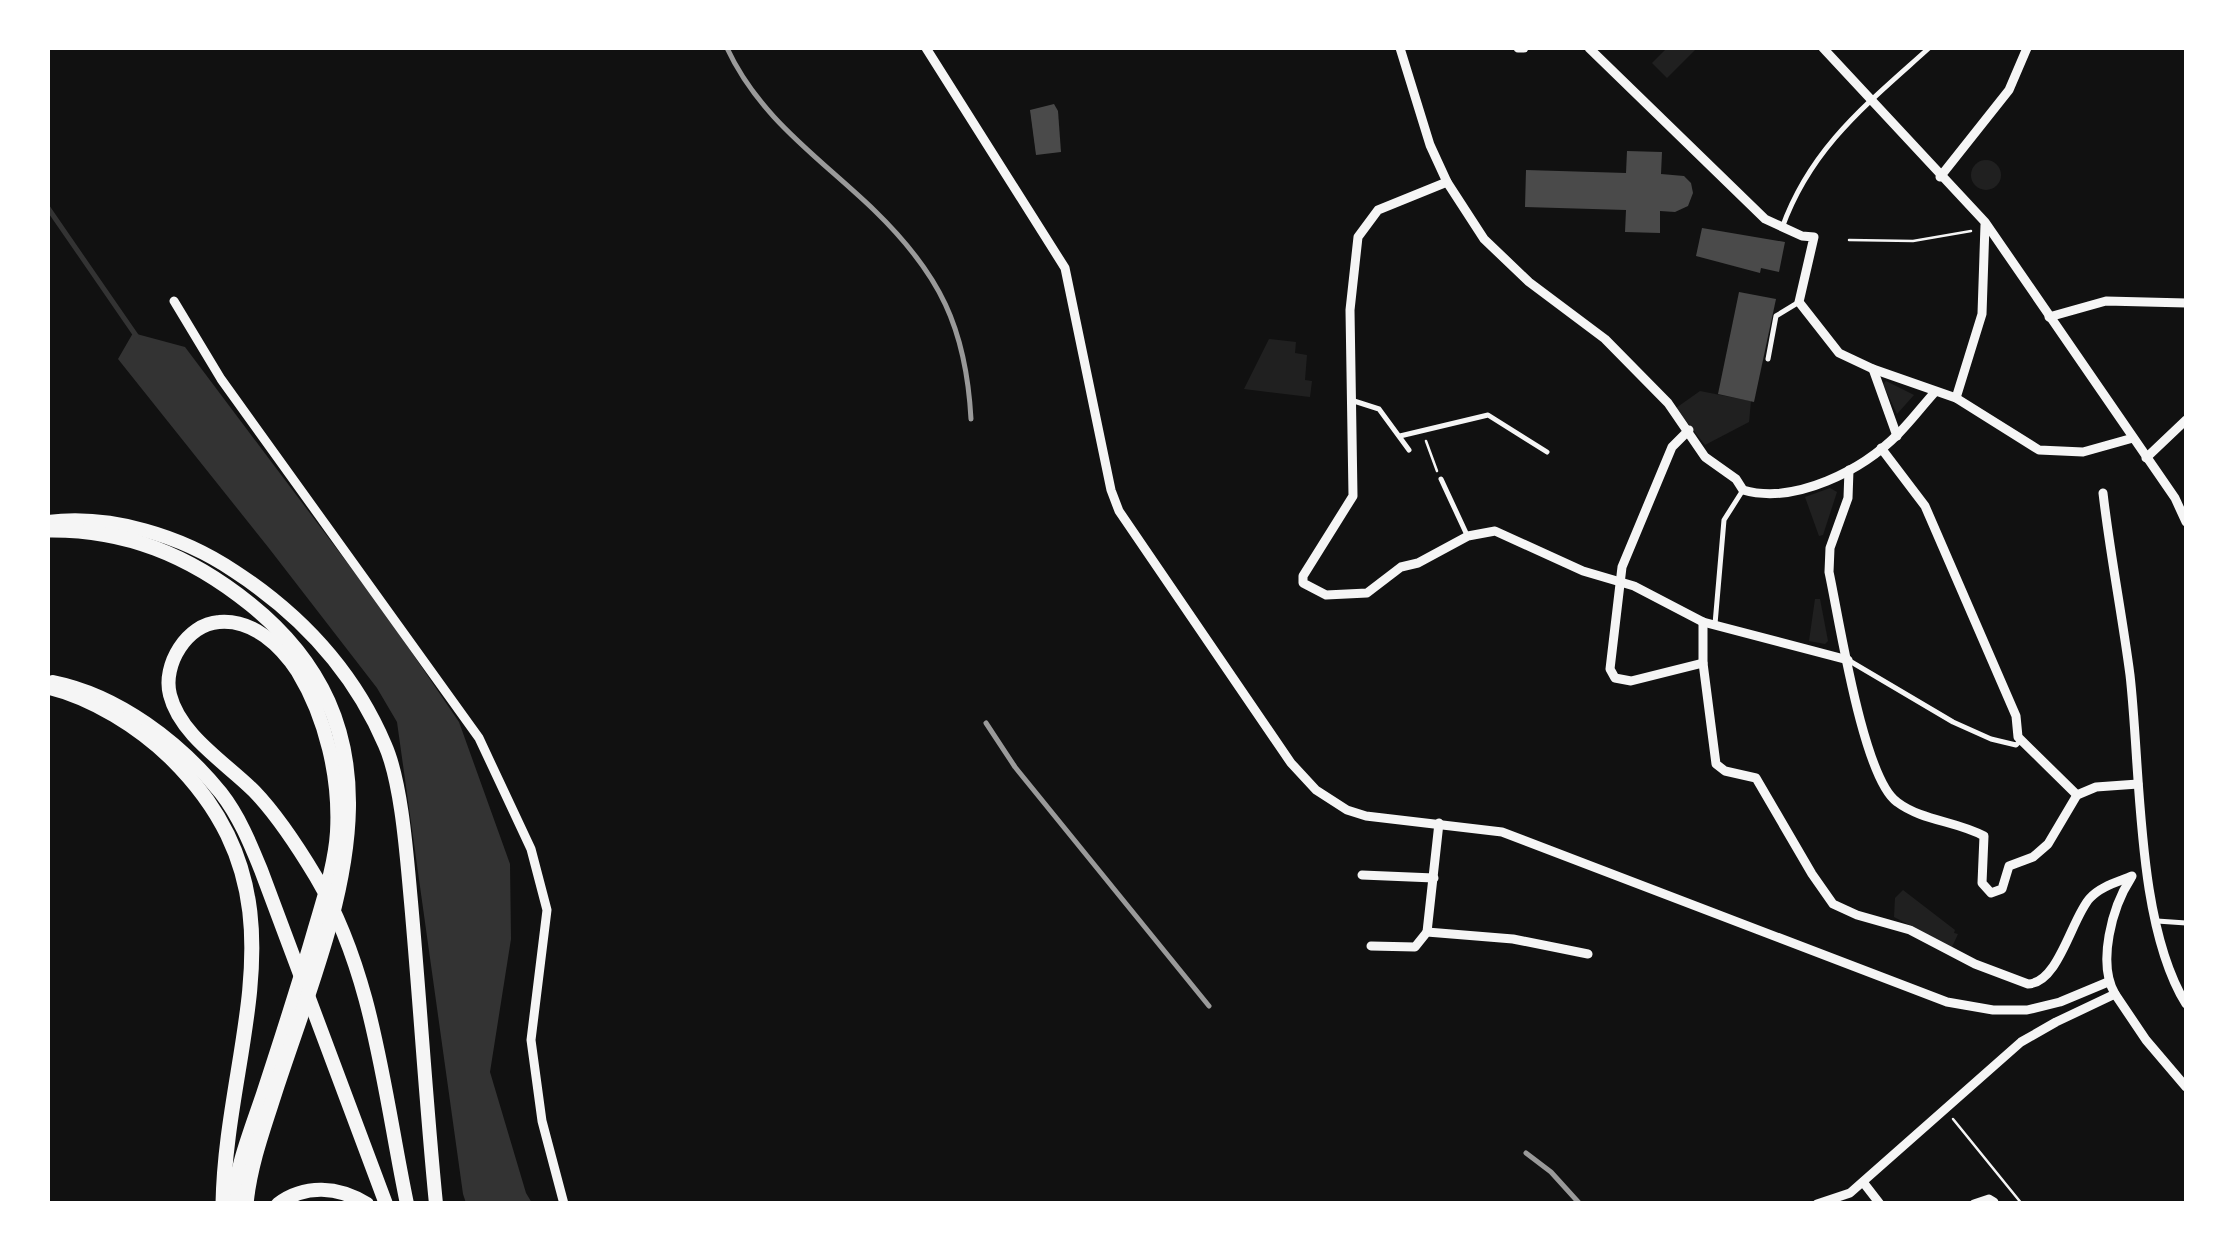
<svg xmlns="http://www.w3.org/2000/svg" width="2234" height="1251" font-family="'IBM Plex Sans',sans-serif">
  <rect width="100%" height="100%" fill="#111"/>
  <!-- green -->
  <g fill="#202020">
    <path d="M 1667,48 L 1697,48 L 1667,78 L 1652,63 Z"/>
    <circle cx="1986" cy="175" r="15"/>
    <path d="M 1269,339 L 1296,342 L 1295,353 L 1307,355 L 1305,380 L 1312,381 L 1310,397 L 1244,389 Z"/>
    <path d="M 1886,381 L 1914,395 L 1897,414 L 1883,384 Z"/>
    <path d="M 1700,391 L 1751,401 L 1749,422 L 1705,445 L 1676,408 Z"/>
    <path d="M 1830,488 L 1837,492 L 1823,535 L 1819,536 L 1805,497 Z"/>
    <path d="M 1815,599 L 1820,599 L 1828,641 L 1825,644 L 1809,641 Z"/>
    <path d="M 1903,890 L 1955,930 L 1954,933 L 1958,934 L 1952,947 L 1894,917 L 1895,898 Z"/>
  </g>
  <!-- water -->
  <path fill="#333" d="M 133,333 L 185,347 L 385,613 L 459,722 L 510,864 L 511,939 L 490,1072 L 526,1193 L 532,1203 L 466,1203 L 463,1194 L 397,722 L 377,688 L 268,547 L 118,359 Z"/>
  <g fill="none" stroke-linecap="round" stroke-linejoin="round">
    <!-- stream -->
    <path stroke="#333" stroke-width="5" d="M 48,208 L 137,337"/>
  </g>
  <!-- building -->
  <g fill="#4a4a4a">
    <path d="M 1054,104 L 1058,111 L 1061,152 L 1036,155 L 1030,110 Z"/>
    <path d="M 1627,151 L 1662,152 L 1661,174 L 1684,176 L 1691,183 L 1693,193 L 1688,206 L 1675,212 L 1660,211 L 1660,233 L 1625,232 L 1626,210 L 1525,207 L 1526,170 L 1626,173 Z"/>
    <path d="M 1702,228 L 1785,242 L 1779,272 L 1761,268 L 1760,273 L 1696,256 Z"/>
    <path d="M 1739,292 L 1776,299 L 1754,402 L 1718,394 Z"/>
  </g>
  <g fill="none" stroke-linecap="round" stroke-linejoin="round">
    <!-- path -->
    <g stroke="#f5f5f5" stroke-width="2.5">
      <path d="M 1849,240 L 1913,241 L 1971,231"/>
      <path d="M 1426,441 L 1437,471"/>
      <path d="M 1953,1119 L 2022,1204"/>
    </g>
    <!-- service -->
    <g stroke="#f5f5f5" stroke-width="5">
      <path d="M 1782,228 C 1811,147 1867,104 1929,48"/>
      <path d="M 1768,359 L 1776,316 L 1799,302"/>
      <path d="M 1354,401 L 1379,409 L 1409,450"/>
      <path d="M 1400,436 L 1488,415 L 1547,452"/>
      <path d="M 1441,479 L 1467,535"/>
      <path d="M 1715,624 L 1724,520 L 1743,490"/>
      <path d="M 1848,660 L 1953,722 L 1991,739 L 2016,745 L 2021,740"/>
      <path d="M 2157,921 L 2186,923"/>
    </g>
    <!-- minor -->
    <g stroke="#f5f5f5" stroke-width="9">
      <path d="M 926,48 L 1065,268 L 1111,490 L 1119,511 L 1291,763 L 1316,790 L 1347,810 L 1366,816 L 1502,832 L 1947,1002 L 1993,1010 L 2027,1010 L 2060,1002 L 2108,982"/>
      <path d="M 1400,48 L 1430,145 L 1447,182 L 1484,239 L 1529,282 L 1605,339 L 1668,403 L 1705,457 L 1736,479 L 1743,490 C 1795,505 1863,470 1899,433 C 1912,420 1923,405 1935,392"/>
      <path d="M 1518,48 L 1524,48"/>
      <path d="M 1589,48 L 1765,219 L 1802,236 L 1814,237 L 1799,302 L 1839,353 L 1873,369 L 1956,398 L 2039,450 L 2083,452 L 2133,438"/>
      <path d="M 1823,48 L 1985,222 L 2175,498 L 2186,522"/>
      <path d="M 1940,177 L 2009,90 L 2027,48"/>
      <path d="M 1447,182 L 1378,210 L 1358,237 L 1350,310 L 1353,496 L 1303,576 L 1303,583 L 1326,595 L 1367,593 L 1401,567 L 1418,563 L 1468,536 L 1495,531 L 1583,571 L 1634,586 L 1703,622 L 1848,660"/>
      <path d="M 174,301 L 221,379 L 479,738 L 531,849 L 547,910 L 531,1040 L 542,1121 L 564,1204"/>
      <path d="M 2049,317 L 2106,301 L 2186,303"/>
      <path d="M 1873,369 L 1897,436"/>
      <path d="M 1956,398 L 1982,314 L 1985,225"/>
      <path d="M 1689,430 L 1672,447 L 1622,567 L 1610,669 L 1615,678 L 1631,681 L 1703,663"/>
      <path d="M 1881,448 L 1925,506 L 2016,716 L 2018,737 L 2077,795"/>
      <path d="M 2146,458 L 2186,420"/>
      <path d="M 1849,470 L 1848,498 L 1830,548 L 1829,572 C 1839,618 1863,778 1897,802 C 1922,821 1957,821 1984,836 L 1982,883 L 1991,893 L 2002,889 L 2009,866 L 2033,857 L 2048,844 L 2077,795 L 2096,787 L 2138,784"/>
      <path d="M 2103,493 C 2110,554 2122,614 2130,675 C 2141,771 2136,923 2186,1004"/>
      <path d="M 1703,622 L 1703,663 L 1716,764 L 1725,771 L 1756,778 L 1812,874 L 1833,904 L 1857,915 L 1910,930 L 1975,964 L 2028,984 C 2059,983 2072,917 2090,898 C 2101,886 2118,882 2132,876"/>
      <path d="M 1362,875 L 1434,878"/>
      <path d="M 1427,932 L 1439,823"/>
      <path d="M 1371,946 L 1415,947 L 1427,932 L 1513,939 L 1588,954"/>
      <path d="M 2115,994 L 2146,1040 L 2186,1087"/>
      <path d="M 1863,1182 L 1880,1204"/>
      <path d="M 1817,1204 L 1850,1193 L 2021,1042 L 2056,1022 L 2115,994 C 2097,963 2112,907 2131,878"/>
      <path d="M 1974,1204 L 1989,1199 L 1994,1202 L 1992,1204"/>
    </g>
    <!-- secondary -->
    <g stroke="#f5f5f5" stroke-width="14">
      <path d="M 48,522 C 111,514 182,536 234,571 C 300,614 354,672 385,745 C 402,783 407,860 411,902 C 420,1002 426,1103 436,1204"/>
      <path d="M 53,682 C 118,695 180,742 221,793 C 239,816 250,843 261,870 L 386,1204"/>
      <path d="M 233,1204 C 236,1166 251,1130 263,1094 C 281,1039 299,984 315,928 C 324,897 335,864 337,832 C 340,778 326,718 298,672 C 281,646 253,619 219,622 C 187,624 162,665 170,695 C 180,735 226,763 254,791 C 278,816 298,847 316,877 C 374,975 384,1094 407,1204"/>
      <path d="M 278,1204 C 305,1184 338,1186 367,1204"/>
    </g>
    <!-- trunk -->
    <g stroke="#f5f5f5" stroke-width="15">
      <path d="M 48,530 C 125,529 189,555 250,604 C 418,739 332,919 277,1086 C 265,1124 250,1163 246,1204"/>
      <path d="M 48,687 C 93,698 139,727 172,759 C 312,898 226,1040 223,1204"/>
    </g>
    <!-- rail -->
    <g stroke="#9a9a9a" stroke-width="5">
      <path d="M 727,48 C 760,119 820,158 874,210 C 940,274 966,328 971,419"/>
      <path d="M 986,723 L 1015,767 L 1209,1006"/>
      <path d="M 1526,1153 L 1551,1172 L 1580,1204"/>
    </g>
  </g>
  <!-- border -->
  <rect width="2234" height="1251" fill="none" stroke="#ffffff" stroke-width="100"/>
</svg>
